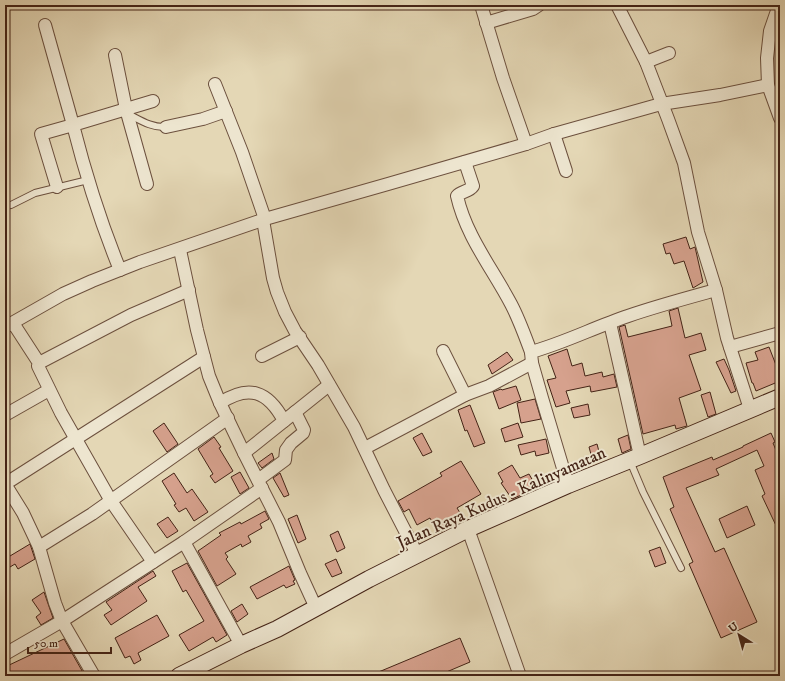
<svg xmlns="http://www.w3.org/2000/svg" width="785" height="681" font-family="'IM FELL DW Pica',serif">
  <rect width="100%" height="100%" fill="#e4d7b5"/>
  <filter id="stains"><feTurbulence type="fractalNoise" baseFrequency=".005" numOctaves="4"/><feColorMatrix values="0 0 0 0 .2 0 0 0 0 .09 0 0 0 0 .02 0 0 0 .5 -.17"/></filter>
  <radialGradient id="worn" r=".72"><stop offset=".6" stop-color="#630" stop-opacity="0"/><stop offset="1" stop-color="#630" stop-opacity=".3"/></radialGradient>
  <!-- building -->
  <g fill="#d6a18d" stroke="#442316">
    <path d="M 686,237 L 690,249 L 695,247 L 703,282 L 693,288 L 684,261 L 674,264 L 670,253 L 666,254 L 663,244 Z"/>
    <path d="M 678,308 L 685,338 L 701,333 L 706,350 L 689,355 L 701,390 L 679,398 L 687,426 L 676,429 L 675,425 L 643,434 L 619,327 L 625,325 L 628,337 L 672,326 L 669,311 Z"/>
    <path d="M 769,347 L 776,365 L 780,363 L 780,381 L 756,391 L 753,383 L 752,383 L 746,363 L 758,360 L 755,352 Z"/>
    <path d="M 567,349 L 572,366 L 582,363 L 585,376 L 602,372 L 603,377 L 614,374 L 617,387 L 591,392 L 590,386 L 566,391 L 570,403 L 556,407 L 547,380 L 556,378 L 548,356 Z"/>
    <path d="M 507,352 L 513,360 L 492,374 L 488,365 Z"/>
    <path d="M 724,359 L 729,370 L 736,391 L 731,393 L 716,362 Z"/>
    <path d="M 516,386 L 521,400 L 499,409 L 493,392 L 501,389 L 502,390 Z"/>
    <path d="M 710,392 L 716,414 L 708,417 L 701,395 Z"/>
    <path d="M 535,399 L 541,419 L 521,423 L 517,403 Z"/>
    <path d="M 588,404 L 590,415 L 574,418 L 571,408 Z"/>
    <path d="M 470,405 L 485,443 L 474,447 L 467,430 L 465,431 L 458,410 Z"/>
    <path d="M 164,423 L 178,444 L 167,452 L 153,431 Z"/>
    <path d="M 518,423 L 523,437 L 505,442 L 501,429 Z"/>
    <path d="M 422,433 L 432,452 L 423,456 L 413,438 Z"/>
    <path d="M 771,433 L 775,442 L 773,443 L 780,460 L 780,534 L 762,496 L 765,494 L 755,470 L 764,466 L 757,450 L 716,469 L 719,475 L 686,488 L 715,552 L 724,548 L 757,622 L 721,638 L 689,564 L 693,562 L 670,509 L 674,507 L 663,477 L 712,457 L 713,460 L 743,447 L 743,446 Z"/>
    <path d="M 628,435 L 631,449 L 622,453 L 618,439 Z"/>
    <path d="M 214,437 L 221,447 L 219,448 L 233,471 L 215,483 L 210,476 L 213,474 L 198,449 Z"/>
    <path d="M 546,439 L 549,453 L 536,456 L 535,451 L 521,455 L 518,445 Z"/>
    <path d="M 597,444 L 601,459 L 593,462 L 589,447 Z"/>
    <path d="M 272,453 L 274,459 L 262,468 L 258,463 Z"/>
    <path d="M 461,461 L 481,494 L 457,508 L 464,519 L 438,533 L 430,518 L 417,525 L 409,509 L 404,512 L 398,501 L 442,476 L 440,473 Z"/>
    <path d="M 512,465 L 520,478 L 529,474 L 537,488 L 512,499 L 501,483 L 503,482 L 498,473 Z"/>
    <path d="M 240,472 L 249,488 L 240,494 L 231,477 Z"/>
    <path d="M 174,473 L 187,493 L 192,489 L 208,512 L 194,521 L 186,508 L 179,512 L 174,505 L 176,504 L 162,481 Z"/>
    <path d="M 280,473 L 289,495 L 284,497 L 273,478 Z"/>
    <path d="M 747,506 L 755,525 L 727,538 L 719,519 Z"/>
    <path d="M 265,511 L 269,519 L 260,524 L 262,528 L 248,536 L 251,542 L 242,547 L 241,544 L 225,553 L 228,557 L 226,559 L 236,574 L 217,586 L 198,551 L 221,535 L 219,533 L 240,522 L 241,524 Z"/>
    <path d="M 297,515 L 306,539 L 298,543 L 288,519 Z"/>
    <path d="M 168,517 L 178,531 L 167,538 L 157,524 Z"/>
    <path d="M 338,531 L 345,548 L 337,552 L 330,535 Z"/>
    <path d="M 30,544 L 35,559 L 18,569 L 15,564 L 5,570 L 5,559 Z"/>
    <path d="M 660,547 L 666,563 L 655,567 L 649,551 Z"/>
    <path d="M 336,559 L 342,573 L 332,577 L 325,564 Z"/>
    <path d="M 187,563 L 227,635 L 216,642 L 213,637 L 189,651 L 179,635 L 204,621 L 186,590 L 183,592 L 172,571 Z"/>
    <path d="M 289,566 L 295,580 L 293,581 L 295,584 L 286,588 L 284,585 L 257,599 L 250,587 Z"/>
    <path d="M 153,571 L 156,576 L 138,587 L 147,601 L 111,625 L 104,615 L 112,610 L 106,602 Z"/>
    <path d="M 44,592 L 53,618 L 41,625 L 36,617 L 41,613 L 32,600 Z"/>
    <path d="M 242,604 L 248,614 L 237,622 L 231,611 Z"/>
    <path d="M 157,615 L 169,636 L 138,653 L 141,660 L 134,664 L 130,656 L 125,658 L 115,638 Z"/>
    <path d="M 460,638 L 470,662 L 437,676 L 369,676 Z"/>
    <path d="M 64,639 L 85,676 L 5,676 L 5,667 Z"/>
  </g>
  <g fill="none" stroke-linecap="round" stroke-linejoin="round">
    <defs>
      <g id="lane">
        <path d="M 128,114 C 140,120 152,128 166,127"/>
        <path d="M 11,205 L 35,193 L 88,180"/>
        <path d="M 630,461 L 643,492 L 681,568"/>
      </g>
      <g id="street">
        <path d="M 481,5 L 503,78 L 526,144"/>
        <path d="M 617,5 L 646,62 L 668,119 L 684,163 L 698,232 L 716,290 L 727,338 L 750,409"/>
        <path d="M 779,5 L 770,31 L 767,58 L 768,85 L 780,118"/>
        <path d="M 486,23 L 533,9 L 539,5"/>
        <path d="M 45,25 L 73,125 L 41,134 L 57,187"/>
        <path d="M 115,55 L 126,109 L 147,184"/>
        <path d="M 646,62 L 669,53"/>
        <path d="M 215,84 L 242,152 L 265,219"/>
        <path d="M 166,127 L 203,119 L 226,111"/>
        <path d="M 554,134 L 566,171"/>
        <path d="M 465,162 L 473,186 C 469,192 461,191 457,196 C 466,236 492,268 511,304 C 519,319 525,336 531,352"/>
        <path d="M 263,220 L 273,278 L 277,292 L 285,312 L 295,331 L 318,365 L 354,427 L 384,490 L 417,554"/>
        <path d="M 180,250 L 197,330 L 209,376 L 220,403 L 244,453 L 279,522 L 300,573 L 316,608"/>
        <path d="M 120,270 C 100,221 86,176 73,125 L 153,101"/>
        <path d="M 13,323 L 39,363 L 38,366 L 61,413 L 111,501 L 153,562"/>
        <path d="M 610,323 L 640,456"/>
        <path d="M 5,327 L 63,294 L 92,281 L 140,262 L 265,219 L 388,184 L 526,144 L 554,134 L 661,104 L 720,95 L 768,85"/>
        <path d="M 730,347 L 780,333"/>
        <path d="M 443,351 L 465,395"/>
        <path d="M 262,356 L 300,337"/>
        <path d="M 39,363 L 131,315 L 189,290"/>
        <path d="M 220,403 C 249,384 268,391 284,421"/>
        <path d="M 5,415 L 49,390"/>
        <path d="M 365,448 L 465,395 L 489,386 L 532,363"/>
        <path d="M 244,453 L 329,385"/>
        <path d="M 258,480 L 285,460 L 286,450 L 291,443 L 303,433 L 304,430 L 295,412"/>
        <path d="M 568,485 L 542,398 L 532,363 L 531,352 C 564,343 595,327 628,316 C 657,306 687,298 716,290"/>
        <path d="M 468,529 L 520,676"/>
        <path d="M 184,542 L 241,645"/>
        <path d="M 39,547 L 92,514 L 228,418"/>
        <path d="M 5,654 L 62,621 L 184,542 L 262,488"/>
        <path d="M 94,676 L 62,621 L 55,603 L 39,547 L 23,513 L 5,484 L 204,357"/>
      </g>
      <path id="secondary" d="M 179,676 L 241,645 L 277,629 L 369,579 L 468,529 L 568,485 L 640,456 L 780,397"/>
    </defs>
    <!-- lane casing -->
    <use href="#lane" stroke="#6c503e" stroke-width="8"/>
    <!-- street casing -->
    <use href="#street" stroke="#6c503e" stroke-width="14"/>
    <!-- secondary casing -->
    <use href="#secondary" stroke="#442316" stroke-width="18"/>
    <!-- lane -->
    <use href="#lane" stroke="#ede5cf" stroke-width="6"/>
    <!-- street -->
    <use href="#street" stroke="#ede5cf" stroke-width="12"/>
    <!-- secondary -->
    <use href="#secondary" stroke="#ede5cf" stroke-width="16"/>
  </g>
  <g text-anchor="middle" stroke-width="4" stroke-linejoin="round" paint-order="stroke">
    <!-- street labels -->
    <g font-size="17" fill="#442316" stroke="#ede5cf">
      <text transform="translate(501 497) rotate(-24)" y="6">Jalan Raya Kudus - Kalinyamatan</text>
    </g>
  </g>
  <!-- margin -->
  <rect width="785" height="681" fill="none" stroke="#e4d7b5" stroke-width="20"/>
  <rect x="6" y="6" width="773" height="669" fill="none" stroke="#442316" stroke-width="2"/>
  <rect x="10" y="10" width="765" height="661" fill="none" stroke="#442316"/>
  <!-- north arrow -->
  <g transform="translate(739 635) rotate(323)" stroke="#ede5cf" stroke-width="3" paint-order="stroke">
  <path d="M0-3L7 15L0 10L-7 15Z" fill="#442316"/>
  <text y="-6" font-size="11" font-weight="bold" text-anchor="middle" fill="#442316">U</text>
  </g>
  <!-- scale -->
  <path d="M28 647v6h83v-6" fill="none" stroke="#442316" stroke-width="2"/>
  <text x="34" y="647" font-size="12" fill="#442316" stroke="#ede5cf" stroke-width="3" paint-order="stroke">50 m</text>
  <rect width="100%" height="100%" filter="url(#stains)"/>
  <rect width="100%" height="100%" fill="url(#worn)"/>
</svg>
